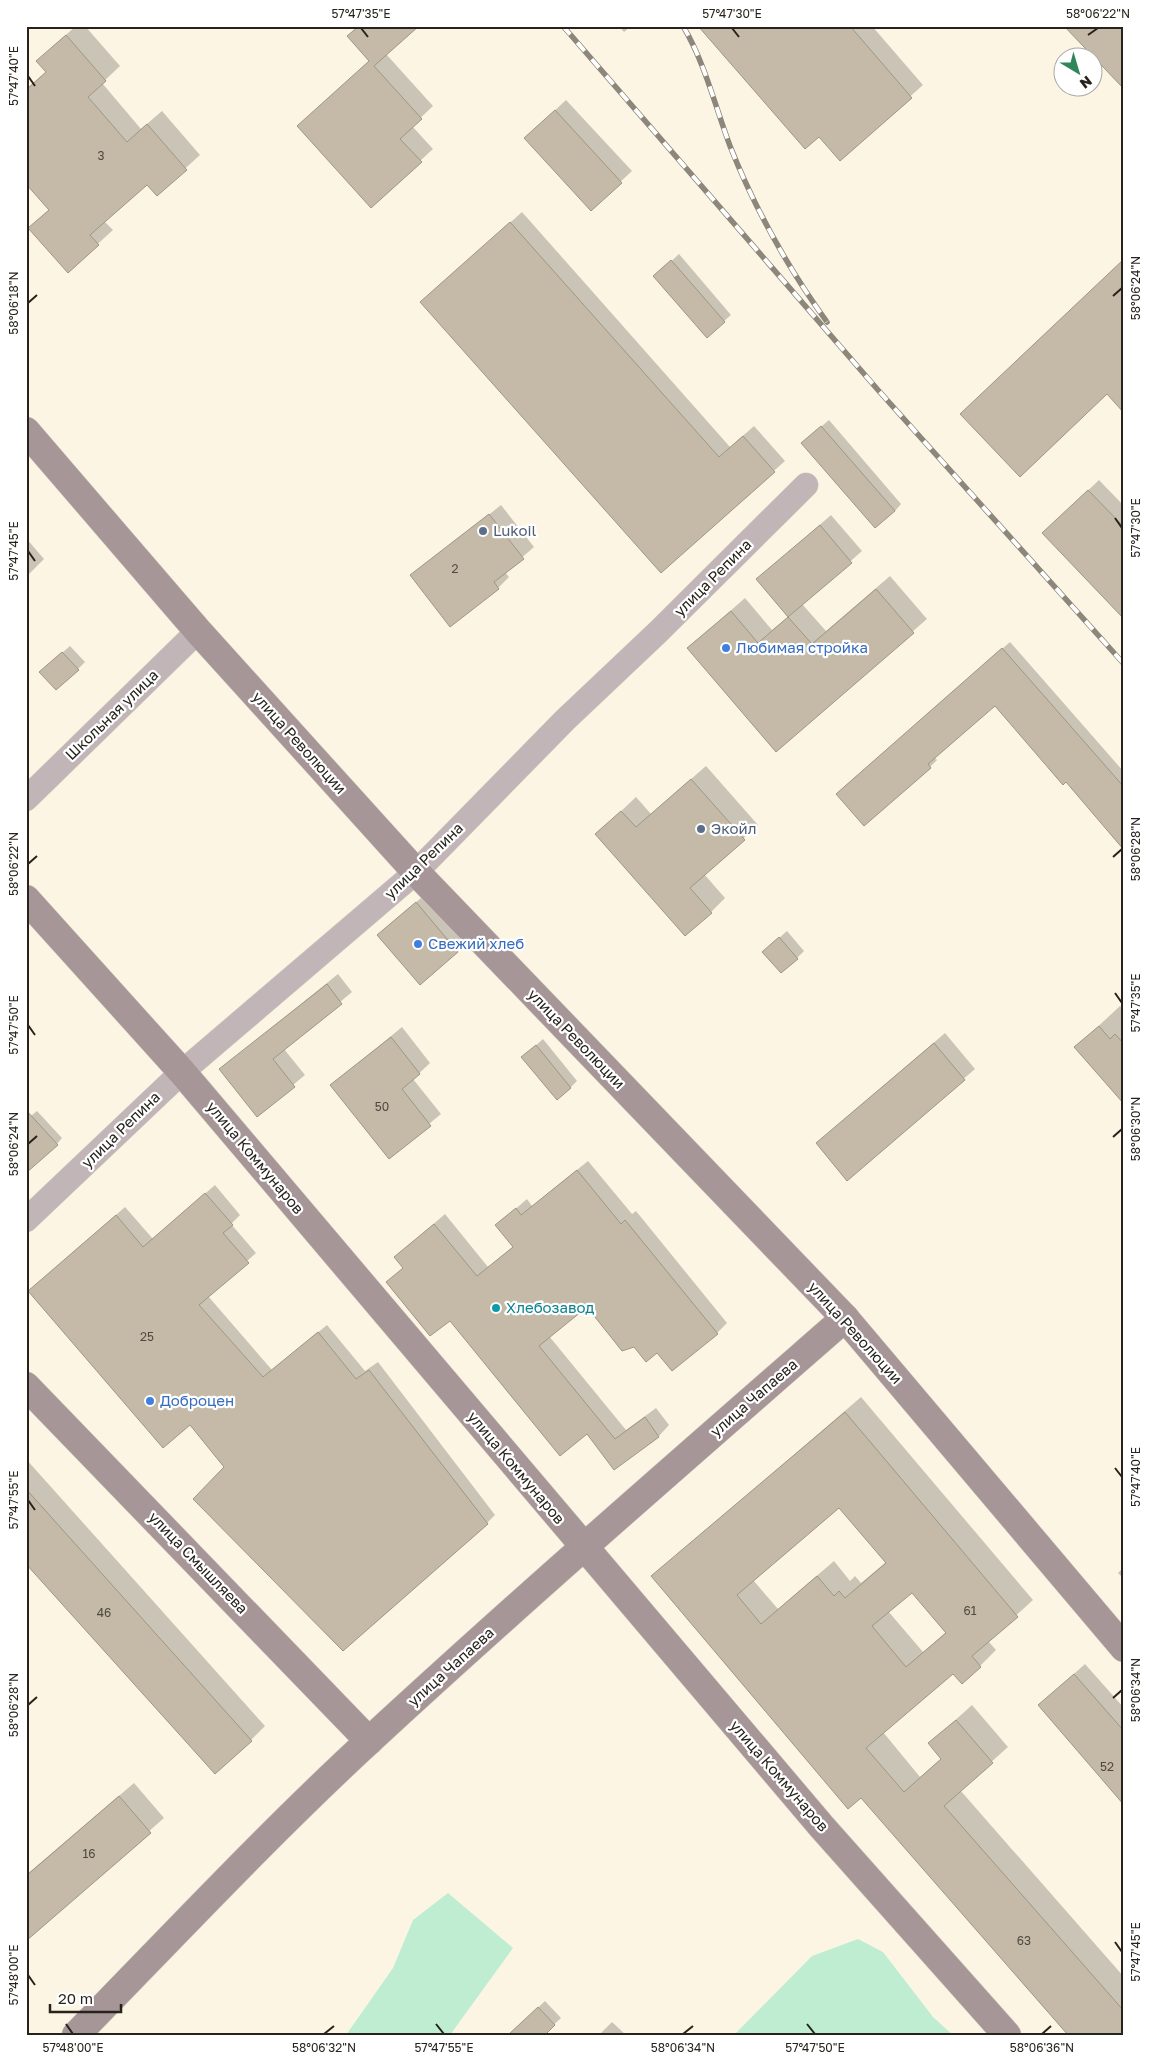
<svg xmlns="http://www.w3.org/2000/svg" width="1150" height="2061" font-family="'Golos Text',sans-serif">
  <rect width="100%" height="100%" fill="#fdf5e4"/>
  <!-- green -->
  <g fill="#beedd2">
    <path d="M 448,1893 L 513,1948 L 450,2035 L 346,2035 L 393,1968 L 413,1920 Z"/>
    <path d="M 858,1939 L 883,1952 L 933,2017 L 953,2035 L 734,2035 L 812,1956 Z"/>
  </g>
  <!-- shadow -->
  <g fill="#0003" fill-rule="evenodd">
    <path d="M 76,26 L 85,26 L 120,66 L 102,83 L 141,129 L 162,111 L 200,155 L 157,194 L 147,183 L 104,221 L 113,230 L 68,271 L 30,228 L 50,209 L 26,182 L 26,89 L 47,71 L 52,47 Z"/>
    <path d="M 619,26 L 631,26 L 624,32 Z"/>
    <path d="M 699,26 L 872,26 L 923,85 L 840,159 L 819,135 Z"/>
    <path d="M 386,54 L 433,106 L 412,126 L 433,149 L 371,206 L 371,60 Z"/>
    <path d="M 566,100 L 632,171 L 591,209 L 537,127 Z"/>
    <path d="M 522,212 L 730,447 L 754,426 L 785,461 L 661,571 L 433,291 Z"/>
    <path d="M 679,254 L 731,315 L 707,336 L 662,270 Z"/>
    <path d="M 829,420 L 901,504 L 895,511 L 810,436 Z"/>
    <path d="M 1099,480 L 1124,506 L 1124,617 L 1055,522 Z"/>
    <path d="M 501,505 L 534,547 L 505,572 L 509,577 L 498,588 L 450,625 L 412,576 Z"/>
    <path d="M 831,515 L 862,551 L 802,604 L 826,631 L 890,576 L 927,619 L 776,750 L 688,648 L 745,598 L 772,630 L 789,616 L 769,569 Z"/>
    <path d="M 26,538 L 44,559 L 26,577 Z"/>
    <path d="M 1010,642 L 1124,772 L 1124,848 L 1066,781 L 995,704 L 934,757 L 937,760 L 930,767 L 844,787 Z"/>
    <path d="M 70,646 L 85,662 L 78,669 L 48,665 Z"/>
    <path d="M 706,766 L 758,825 L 704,874 L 725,898 L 711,912 L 597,834 L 636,797 L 651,814 Z"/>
    <path d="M 427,893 L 468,941 L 457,952 L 390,924 Z"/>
    <path d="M 787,931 L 804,951 L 797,958 L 771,945 Z"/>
    <path d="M 338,974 L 352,992 L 284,1049 L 305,1075 L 257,1115 L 221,1069 Z"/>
    <path d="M 1120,1006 L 1124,1011 L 1124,1102 L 1076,1047 Z"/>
    <path d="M 402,1027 L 430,1063 L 413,1079 L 441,1114 L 389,1157 L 332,1085 Z"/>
    <path d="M 945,1033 L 975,1069 L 848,1179 L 817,1143 Z"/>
    <path d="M 543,1039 L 577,1081 L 570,1088 L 523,1057 Z"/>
    <path d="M 37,1111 L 62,1138 L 57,1144 L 26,1120 Z"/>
    <path d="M 588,1161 L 632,1214 L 636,1211 L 727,1323 L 717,1333 L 658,1351 L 634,1345 L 587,1305 L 549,1336 L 626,1430 L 656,1408 L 669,1425 L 659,1436 L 614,1468 L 587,1432 L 450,1319 L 388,1282 L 404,1267 L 395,1257 L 445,1214 L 488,1267 L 514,1246 L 497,1225 L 527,1199 L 532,1206 Z"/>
    <path d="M 215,1185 L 240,1215 L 231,1224 L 256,1253 L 208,1296 L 272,1370 L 327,1325 L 365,1371 L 378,1362 L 495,1515 L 487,1523 L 226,1467 L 190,1423 L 38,1283 L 125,1207 L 153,1239 Z"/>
    <path d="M 861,1397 L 1033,1600 L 988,1641 L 996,1650 L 980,1666 L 954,1672 L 883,1732 L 920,1777 L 942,1758 L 930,1743 L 972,1705 L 1008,1747 L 960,1790 L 1124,1977 L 1124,2035 L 861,1796 L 653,1576 ZM 839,1507 L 886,1562 L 861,1583 L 855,1576 L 850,1581 L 834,1561 L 778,1609 L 753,1580 ZM 912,1591 L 946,1632 L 923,1652 L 888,1611 Z"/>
    <path d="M 26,1459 L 265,1726 L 251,1740 L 26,1562 Z"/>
    <path d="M 1124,1567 L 1124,1579 L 1118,1573 Z"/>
    <path d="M 1085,1664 L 1124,1708 L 1124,1796 L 1039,1705 Z"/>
    <path d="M 134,1783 L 164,1818 L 26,1939 L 26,1875 Z"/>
    <path d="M 545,2001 L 561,2018 L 543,2035 L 525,2020 Z"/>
    <path d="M 612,2022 L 626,2035 L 599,2035 Z"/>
  </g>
  <!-- building -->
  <g fill="#c4baa7" stroke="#9f9683" fill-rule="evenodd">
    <path d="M 359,26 L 419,26 L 374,66 L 422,119 L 400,139 L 422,162 L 371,208 L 297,126 L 369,61 L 347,36 Z"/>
    <path d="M 698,26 L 850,26 L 912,98 L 840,161 L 819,137 L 805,149 Z"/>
    <path d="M 1064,26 L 1124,26 L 1124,89 Z"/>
    <path d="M 66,35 L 106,81 L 88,97 L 127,142 L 147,124 L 187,170 L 157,196 L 147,185 L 90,235 L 99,245 L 68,273 L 28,228 L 49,210 L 26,184 L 26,90 L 46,72 L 36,61 Z"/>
    <path d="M 555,110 L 622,183 L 591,211 L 524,138 Z"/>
    <path d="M 510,222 L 719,457 L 743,436 L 775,472 L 661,573 L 420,302 Z"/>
    <path d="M 1124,259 L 1124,413 L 1107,394 L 1020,477 L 960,414 Z"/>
    <path d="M 671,260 L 725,322 L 707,338 L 653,276 Z"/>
    <path d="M 821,426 L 895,511 L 875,528 L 801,443 Z"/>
    <path d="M 1088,490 L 1124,527 L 1124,619 L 1042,533 Z"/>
    <path d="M 489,514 L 524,559 L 494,582 L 499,589 L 450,627 L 410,575 Z"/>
    <path d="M 820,525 L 852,563 L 788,617 L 756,579 Z"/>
    <path d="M 876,589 L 914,633 L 776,752 L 687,648 L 731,611 L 758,643 L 788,617 L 812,644 Z"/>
    <path d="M 1002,648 L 1124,787 L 1124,850 L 1066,782 L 1063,785 L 995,706 L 928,764 L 931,768 L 864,826 L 836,794 Z"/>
    <path d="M 62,652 L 79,670 L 56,690 L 39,672 Z"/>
    <path d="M 691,779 L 745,840 L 690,888 L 712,913 L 685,936 L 595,834 L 621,811 L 636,827 Z"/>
    <path d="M 416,902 L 458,952 L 420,985 L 377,935 Z"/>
    <path d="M 779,937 L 798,959 L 781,973 L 762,952 Z"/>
    <path d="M 327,984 L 342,1004 L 273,1059 L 295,1087 L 257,1117 L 219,1069 Z"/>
    <path d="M 1099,1026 L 1110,1039 L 1115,1034 L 1124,1044 L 1124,1104 L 1074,1047 Z"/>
    <path d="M 391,1037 L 420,1074 L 402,1089 L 431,1126 L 389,1159 L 330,1085 Z"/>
    <path d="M 934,1043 L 965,1080 L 847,1181 L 816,1143 Z"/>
    <path d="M 536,1045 L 571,1088 L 557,1100 L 521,1057 Z"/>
    <path d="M 26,1110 L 58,1145 L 26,1173 Z"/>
    <path d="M 577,1170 L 621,1224 L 625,1220 L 718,1334 L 672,1371 L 657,1353 L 646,1362 L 634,1347 L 622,1351 L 587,1307 L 539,1346 L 615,1439 L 645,1417 L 659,1437 L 614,1470 L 587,1434 L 560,1456 L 450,1321 L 430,1336 L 386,1282 L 403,1268 L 394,1257 L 434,1224 L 477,1276 L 513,1247 L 495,1225 L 516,1208 L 521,1215 Z"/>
    <path d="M 205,1193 L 233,1225 L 223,1233 L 249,1263 L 199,1305 L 263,1377 L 318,1332 L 356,1379 L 369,1370 L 488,1524 L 343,1651 L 193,1499 L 224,1467 L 190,1425 L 163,1448 L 28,1291 L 116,1215 L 143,1247 Z"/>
    <path d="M 845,1412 L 1018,1617 L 972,1656 L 981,1667 L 962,1684 L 953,1674 L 866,1748 L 904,1792 L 941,1759 L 928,1743 L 956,1720 L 993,1763 L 944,1806 L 1124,2011 L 1124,2035 L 1068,2035 L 861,1798 L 848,1809 L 651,1576 ZM 839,1508 L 886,1563 L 845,1598 L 839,1591 L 834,1596 L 817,1576 L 761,1624 L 737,1595 ZM 912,1593 L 946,1633 L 906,1667 L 872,1626 Z"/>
    <path d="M 26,1489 L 252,1741 L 215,1774 L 26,1564 Z"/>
    <path d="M 1074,1674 L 1124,1731 L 1124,1805 L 1038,1705 Z"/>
    <path d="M 119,1796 L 151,1833 L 26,1941 L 26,1876 Z"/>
    <path d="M 538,2007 L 555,2025 L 545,2035 L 508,2035 Z"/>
  </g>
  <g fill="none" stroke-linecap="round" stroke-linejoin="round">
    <defs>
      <g id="street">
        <path d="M 26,799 L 198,631"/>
        <path d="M 26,1220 L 182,1072 L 416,872 L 565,720 L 658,632 L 806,485"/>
      </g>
      <g id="secondary">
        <path d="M 26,431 L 198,631 L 416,872 L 845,1318 L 1124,1648"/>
        <path d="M 26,899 L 182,1072 L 822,1827 L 1007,2035"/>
        <path d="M 26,1386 L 369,1741"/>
        <path d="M 76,2035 C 173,1936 269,1833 371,1739 C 526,1596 686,1457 845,1318"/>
      </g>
    </defs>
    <!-- street casing -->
    <use href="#street" stroke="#d6cfc0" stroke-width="25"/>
    <!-- secondary casing -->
    <use href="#secondary" stroke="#d6cfc0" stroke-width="29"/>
    <!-- street -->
    <use href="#street" stroke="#c1b5b7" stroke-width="24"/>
    <!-- secondary -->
    <use href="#secondary" stroke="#a69698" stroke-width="28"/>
    <defs>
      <g id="rail">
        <path d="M 563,26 L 878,390 L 1124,664"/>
        <path d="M 683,26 C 705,63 715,106 730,146 C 755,209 788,268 827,322"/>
      </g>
    </defs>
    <!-- rail casing -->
    <use href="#rail" stroke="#8c867b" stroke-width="5.5"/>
    <!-- rail -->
    <use href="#rail" stroke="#fff" stroke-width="4" stroke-dasharray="11" stroke-linecap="butt"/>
  </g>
  <!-- ticks -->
  <path fill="none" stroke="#27231c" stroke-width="2" d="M 361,28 L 368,37M 732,28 L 739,37M 1088,35 L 1098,28M 28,76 L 35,86M 1113,296 L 1122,288M 28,303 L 37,295M 1115,518 L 1122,528M 28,551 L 35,561M 1113,857 L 1122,849M 28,864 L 37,856M 1115,993 L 1122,1003M 28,1025 L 35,1035M 1113,1137 L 1122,1129M 28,1144 L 37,1136M 1115,1468 L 1122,1477M 28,1500 L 35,1510M 1113,1698 L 1122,1690M 28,1705 L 37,1697M 1115,1942 L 1122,1952M 28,1975 L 35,1985M 66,2024 L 73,2034M 436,2024 L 444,2034M 807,2024 L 815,2034M 324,2034 L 334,2026M 683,2034 L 693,2026M 1042,2034 L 1051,2026"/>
  <!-- markers -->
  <g fill="#5c6f8a" stroke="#fff" stroke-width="2">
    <circle cx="483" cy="531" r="5"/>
    <circle cx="701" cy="829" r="5"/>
  </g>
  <g fill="#3f7fe0" stroke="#fff" stroke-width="2">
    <circle cx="726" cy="648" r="5"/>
    <circle cx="418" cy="944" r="5"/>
    <circle cx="150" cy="1401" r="5"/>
  </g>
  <circle fill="#0f9aa8" stroke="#fff" stroke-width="2" cx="496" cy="1308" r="5"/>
  <g text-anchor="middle" stroke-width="4.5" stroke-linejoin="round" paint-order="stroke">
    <!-- number labels -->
    <g font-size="12" fill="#4e493f">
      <text x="101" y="160">3</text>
      <text x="455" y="573">2</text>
      <text x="382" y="1111">50</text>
      <text x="147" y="1341">25</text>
      <text x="970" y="1615">61</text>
      <text x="104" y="1617">46</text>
      <text x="1107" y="1771">52</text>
      <text x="89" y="1858">16</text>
      <text x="1024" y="1945">63</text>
    </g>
    <!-- service labels -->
    <g font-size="15" fill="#4e5e75" stroke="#fff" text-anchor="start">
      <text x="493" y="536">Lukoil</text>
      <text x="711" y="834">Экойл</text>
    </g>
    <!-- street labels -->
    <g font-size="15" fill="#27231c" stroke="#fff">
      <text transform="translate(713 578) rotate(-45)" y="5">улица Репина</text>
      <text transform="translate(112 715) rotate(-44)" y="5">Школьная улица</text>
      <text transform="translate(299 743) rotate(48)" y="5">улица Революции</text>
      <text transform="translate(424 861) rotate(-44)" y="5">улица Репина</text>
      <text transform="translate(576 1039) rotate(46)" y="5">улица Революции</text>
      <text transform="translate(121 1130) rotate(-44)" y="5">улица Репина</text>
      <text transform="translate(255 1158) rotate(50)" y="5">улица Коммунаров</text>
      <text transform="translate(855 1333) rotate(48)" y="5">улица Революции</text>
      <text transform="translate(754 1398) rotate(-41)" y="5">улица Чапаева</text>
      <text transform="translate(516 1468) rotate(50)" y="5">улица Коммунаров</text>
      <text transform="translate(198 1563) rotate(46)" y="5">улица Смышляева</text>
      <text transform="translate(451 1667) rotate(-42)" y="5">улица Чапаева</text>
      <text transform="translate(779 1776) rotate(49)" y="5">улица Коммунаров</text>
    </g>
    <!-- shop labels -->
    <g font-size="15" fill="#366cbe" stroke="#fff" text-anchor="start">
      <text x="736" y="653">Любимая стройка</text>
      <text x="428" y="949">Свежий хлеб</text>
      <text x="160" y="1406">Доброцен</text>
    </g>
    <!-- culture labels -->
    <g font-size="15" fill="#0d838f" stroke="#fff" text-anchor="start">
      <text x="506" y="1313">Хлебозавод</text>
    </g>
  </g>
  <!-- border -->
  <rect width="1150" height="2061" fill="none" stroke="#ffffff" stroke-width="55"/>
  <!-- north arrow -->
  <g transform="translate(1078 72) rotate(142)"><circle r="24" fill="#ffffff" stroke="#a9a7a4"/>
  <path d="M0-4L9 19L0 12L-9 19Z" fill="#30865a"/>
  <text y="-8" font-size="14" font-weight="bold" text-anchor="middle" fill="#27231c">N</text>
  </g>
  <!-- scale -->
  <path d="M50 2004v8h71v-8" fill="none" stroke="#27231c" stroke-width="2.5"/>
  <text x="58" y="2004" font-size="15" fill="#27231c" stroke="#ffffff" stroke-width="4" paint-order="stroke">20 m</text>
  <rect x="28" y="28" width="1094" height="2006" fill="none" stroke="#27231c" stroke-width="2"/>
  <g font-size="12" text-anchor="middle" fill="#27231c">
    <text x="361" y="18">57°47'35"E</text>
    <text x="732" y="18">57°47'30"E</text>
    <text x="1098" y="18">58°06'22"N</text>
    <text transform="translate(14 76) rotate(-90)" y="4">57°47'40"E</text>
    <text transform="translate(1136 288) rotate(-90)" y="4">58°06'24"N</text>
    <text transform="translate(14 303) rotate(-90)" y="4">58°06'18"N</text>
    <text transform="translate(1136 528) rotate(-90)" y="4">57°47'30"E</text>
    <text transform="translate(14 551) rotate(-90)" y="4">57°47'45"E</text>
    <text transform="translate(1136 849) rotate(-90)" y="4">58°06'28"N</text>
    <text transform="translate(14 864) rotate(-90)" y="4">58°06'22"N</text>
    <text transform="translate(1136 1003) rotate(-90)" y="4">57°47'35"E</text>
    <text transform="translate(14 1025) rotate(-90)" y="4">57°47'50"E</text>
    <text transform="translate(1136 1129) rotate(-90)" y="4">58°06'30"N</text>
    <text transform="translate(14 1144) rotate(-90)" y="4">58°06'24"N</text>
    <text transform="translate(1136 1477) rotate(-90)" y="4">57°47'40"E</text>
    <text transform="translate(14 1500) rotate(-90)" y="4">57°47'55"E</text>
    <text transform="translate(1136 1690) rotate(-90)" y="4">58°06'34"N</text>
    <text transform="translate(14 1705) rotate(-90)" y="4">58°06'28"N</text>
    <text transform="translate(1136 1952) rotate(-90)" y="4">57°47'45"E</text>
    <text transform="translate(14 1975) rotate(-90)" y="4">57°48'00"E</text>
    <text x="73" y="2052">57°48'00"E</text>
    <text x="324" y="2052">58°06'32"N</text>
    <text x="444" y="2052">57°47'55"E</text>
    <text x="683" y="2052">58°06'34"N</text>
    <text x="815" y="2052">57°47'50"E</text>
    <text x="1042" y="2052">58°06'36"N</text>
  </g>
</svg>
